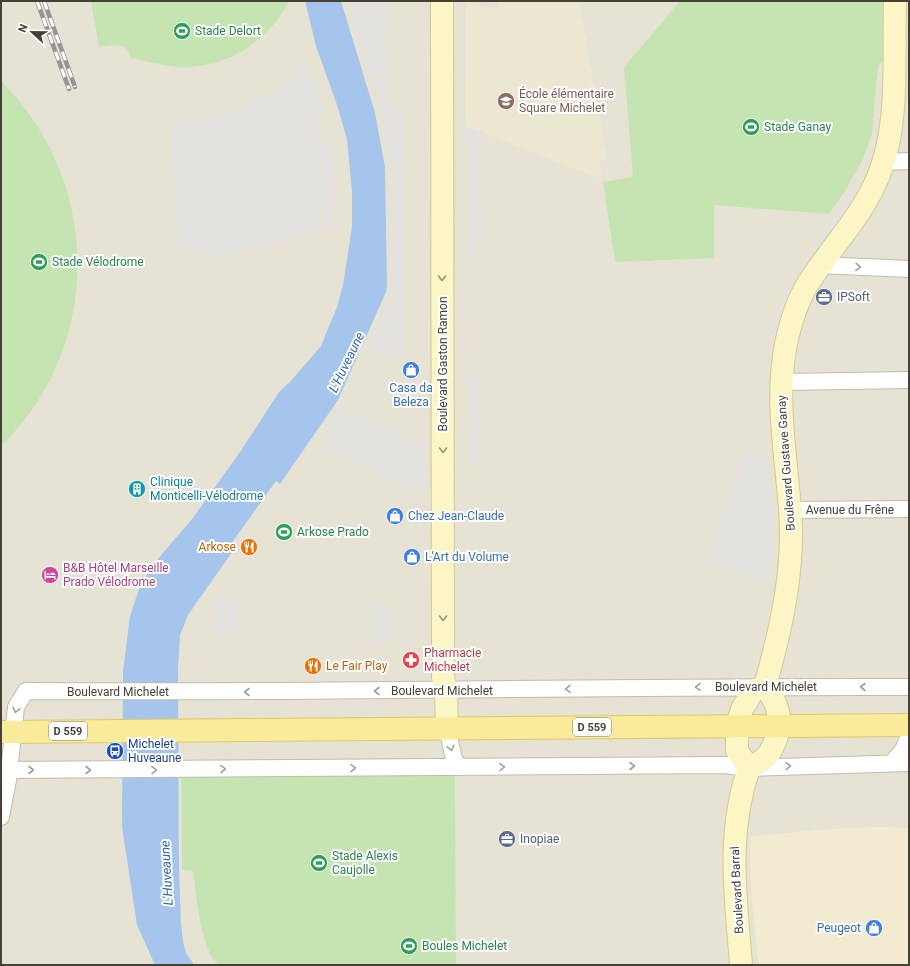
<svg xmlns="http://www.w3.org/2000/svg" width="910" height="966" font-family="Roboto,sans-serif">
  <rect width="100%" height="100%" fill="#f2f0e6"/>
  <!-- residential -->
  <rect fill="#e6e3d5" x="1" y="1" width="908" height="964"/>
  <!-- commercial -->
  <path fill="#f3ead2" d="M 880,827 L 909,828 L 909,965 L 759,965 L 751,894 L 750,837 L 818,830 Z"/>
  <!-- education -->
  <path fill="#ebe7d1" d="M 468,1 L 496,10 L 500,1 L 579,1 L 607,160 L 599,159 L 602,179 L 465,126 L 465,12 Z"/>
  <!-- green -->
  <g fill="#c6e4b1">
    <path d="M 91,1 L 289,1 C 268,42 226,69 179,67 C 163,66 147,61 131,58 C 126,41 113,45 99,47 Z"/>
    <path d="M 680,1 L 887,1 L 886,58 L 878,66 L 872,134 L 862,161 L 847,188 L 829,214 L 714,205 L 714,258 L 615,262 L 603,182 L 633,177 L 624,67 Z"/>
    <path d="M 1,81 C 102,181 104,346 1,446 Z"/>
    <path d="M 455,774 L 456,965 L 219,965 C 201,953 196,893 193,871 L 182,870 L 181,776 Z"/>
  </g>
  <!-- parking -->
  <g fill="#e3e2de">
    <path d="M 347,1 L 387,1 L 385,32 L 387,92 L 391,106 L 403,106 L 404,353 L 401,359 L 368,346 L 391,293 L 392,170 L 381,111 L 378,111 L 373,75 L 367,75 Z"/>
    <path d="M 307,66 L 324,110 L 319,120 L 319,131 L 321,141 L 331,148 L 335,189 L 332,224 L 267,246 L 228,255 L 177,253 L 173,120 L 207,116 L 237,110 L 264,98 L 294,75 L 299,67 Z"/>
    <path d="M 462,125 L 480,132 L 481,255 L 467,255 L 467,143 L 462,141 Z"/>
    <path d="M 853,191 L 859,200 L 820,255 L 812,245 Z"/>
    <path d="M 795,275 L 802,284 L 781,342 L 772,333 L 778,310 Z"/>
    <path d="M 480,374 L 482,465 L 469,465 L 467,381 Z"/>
    <path d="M 338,407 L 424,442 L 425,494 L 320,449 L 331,432 L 325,428 Z"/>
    <path d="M 744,453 L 764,454 L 770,473 L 773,537 L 768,583 L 707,561 Z"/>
    <rect x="213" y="600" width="23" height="35"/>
    <path d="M 372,605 L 389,606 L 389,608 L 392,608 L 392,639 L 389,639 L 389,642 L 372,642 Z"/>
  </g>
  <!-- water -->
  <path fill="#a5c5ec" d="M 305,1 L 341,1 L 375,113 L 385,167 L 387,284 L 386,292 L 338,400 L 280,484 L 276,481 L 233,541 L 237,545 L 188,615 L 180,635 L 178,668 L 179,872 L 181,923 L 183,942 L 186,953 L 194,965 L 155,965 L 137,925 L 122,827 L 123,671 L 130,616 L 140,586 L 156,561 L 193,518 L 240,452 L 279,392 L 290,382 L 321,346 L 337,307 L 343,285 L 352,227 L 352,192 L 347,139 L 337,105 L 316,46 Z"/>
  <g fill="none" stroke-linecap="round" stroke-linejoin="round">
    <defs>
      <g id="street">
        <path d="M 883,162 L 909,161"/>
        <path d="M 819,265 L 909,269"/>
        <path d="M 782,382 L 909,380"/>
        <path d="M 790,510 L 909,509"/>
        <path d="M 447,728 L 454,759 L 459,767"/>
        <path d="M 892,763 L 903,750 L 909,736"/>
        <path d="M 1,770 L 723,765 L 749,768 L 909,763"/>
        <path d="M 1,817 L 8,780 L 16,707 L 26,691 C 320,693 615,686 909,687"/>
      </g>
      <g id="secondary">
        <path d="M 442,1 L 443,677 L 446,691 L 447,728"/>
        <path d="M 765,686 C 781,629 795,569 790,509 C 786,454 775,399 786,344 C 790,325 796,304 806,287 C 827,252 857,222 874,186 C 901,130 893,61 895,1"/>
        <path d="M 749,768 L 737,751 L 737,726 L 742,709 L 753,691 L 765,686"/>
        <path d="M 741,965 C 736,897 726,834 749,768 C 754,765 761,762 765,758 C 771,753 773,746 776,739 C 783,718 778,704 765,686"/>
      </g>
      <path id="primary" d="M 1,732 L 909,725"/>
    </defs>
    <!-- street casing -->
    <use href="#street" stroke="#c0bcac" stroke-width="18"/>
    <!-- secondary casing -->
    <use href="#secondary" stroke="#d0c998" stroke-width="24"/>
    <!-- primary casing -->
    <use href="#primary" stroke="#ddca69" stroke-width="24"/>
    <!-- street -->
    <use href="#street" stroke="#fff" stroke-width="16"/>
    <!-- secondary -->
    <use href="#secondary" stroke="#fcf6c7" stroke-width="22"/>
    <!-- primary -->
    <use href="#primary" stroke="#f9eb99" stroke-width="22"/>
    <defs>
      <g id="rail">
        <path d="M 37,1 L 69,89"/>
        <path d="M 44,1 L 75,87"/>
      </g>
    </defs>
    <!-- rail casing -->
    <use href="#rail" stroke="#959595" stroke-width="4.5"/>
    <!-- rail -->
    <use href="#rail" stroke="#fff" stroke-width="3" stroke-dasharray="9" stroke-linecap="butt"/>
  </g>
  <!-- one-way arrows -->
  <defs><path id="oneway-chevron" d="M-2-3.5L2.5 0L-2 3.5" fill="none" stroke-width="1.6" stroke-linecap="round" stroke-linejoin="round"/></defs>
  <g stroke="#a2a09a">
    <use href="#oneway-chevron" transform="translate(858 267) rotate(2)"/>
    <use href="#oneway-chevron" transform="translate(698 687) rotate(179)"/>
    <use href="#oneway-chevron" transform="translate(863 687) rotate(-180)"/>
    <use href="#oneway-chevron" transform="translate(568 689) rotate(179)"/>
    <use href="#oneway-chevron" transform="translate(377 691) rotate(180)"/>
    <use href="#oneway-chevron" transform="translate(247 692) rotate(180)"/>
    <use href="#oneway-chevron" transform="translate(16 710) rotate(103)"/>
    <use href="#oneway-chevron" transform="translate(451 748) rotate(77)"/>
    <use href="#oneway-chevron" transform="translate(632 766)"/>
    <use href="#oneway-chevron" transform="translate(788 766) rotate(-3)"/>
    <use href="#oneway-chevron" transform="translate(502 767) rotate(-1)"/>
    <use href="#oneway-chevron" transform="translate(353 768) rotate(-1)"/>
    <use href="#oneway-chevron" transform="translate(223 769) rotate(-1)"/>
    <use href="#oneway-chevron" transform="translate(31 770)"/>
    <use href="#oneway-chevron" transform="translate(88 770)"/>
    <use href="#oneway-chevron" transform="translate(154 770) rotate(-1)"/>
  </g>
  <g stroke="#979277">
    <use href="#oneway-chevron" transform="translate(442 278) rotate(90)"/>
    <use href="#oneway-chevron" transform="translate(443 450) rotate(90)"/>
    <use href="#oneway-chevron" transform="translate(443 618) rotate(90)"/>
  </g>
  <!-- icons -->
  <defs>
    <symbol id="stadium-disc" viewBox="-11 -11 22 22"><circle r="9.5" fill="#2e9e5b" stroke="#fff"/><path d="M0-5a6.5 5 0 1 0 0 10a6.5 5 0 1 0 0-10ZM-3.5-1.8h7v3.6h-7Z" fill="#fff"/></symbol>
    <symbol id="school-disc" viewBox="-11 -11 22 22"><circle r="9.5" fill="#8d6e63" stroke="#fff"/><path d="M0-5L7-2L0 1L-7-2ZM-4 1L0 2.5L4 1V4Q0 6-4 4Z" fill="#fff"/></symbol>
    <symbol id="office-disc" viewBox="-11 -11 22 22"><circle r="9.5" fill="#5c6f8a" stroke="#fff"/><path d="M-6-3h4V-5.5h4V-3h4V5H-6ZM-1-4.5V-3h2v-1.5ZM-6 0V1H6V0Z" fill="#fff"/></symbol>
    <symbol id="shop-disc" viewBox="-11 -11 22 22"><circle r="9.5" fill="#3f7fe0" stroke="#fff"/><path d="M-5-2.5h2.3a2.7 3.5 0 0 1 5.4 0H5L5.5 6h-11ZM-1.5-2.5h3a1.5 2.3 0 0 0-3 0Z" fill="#fff"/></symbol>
    <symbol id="building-disc" viewBox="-11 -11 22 22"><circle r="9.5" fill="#0f9aa8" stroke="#fff"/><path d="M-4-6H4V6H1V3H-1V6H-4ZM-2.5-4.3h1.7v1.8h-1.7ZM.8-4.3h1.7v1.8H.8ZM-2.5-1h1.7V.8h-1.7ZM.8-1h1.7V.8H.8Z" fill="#fff"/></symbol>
    <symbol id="restaurant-disc" viewBox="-11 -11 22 22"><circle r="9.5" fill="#e8710a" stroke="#fff"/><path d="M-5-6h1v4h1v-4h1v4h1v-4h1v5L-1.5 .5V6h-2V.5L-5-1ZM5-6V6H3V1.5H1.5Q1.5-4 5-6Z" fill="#fff"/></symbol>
    <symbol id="hotel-disc" viewBox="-11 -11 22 22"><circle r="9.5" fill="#d1479c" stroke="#fff"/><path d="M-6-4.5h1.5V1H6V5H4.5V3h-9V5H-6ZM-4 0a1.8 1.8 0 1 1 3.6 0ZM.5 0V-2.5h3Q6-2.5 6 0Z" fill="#fff"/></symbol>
    <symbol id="pharmacy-disc" viewBox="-11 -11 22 22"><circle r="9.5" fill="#e0444e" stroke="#fff"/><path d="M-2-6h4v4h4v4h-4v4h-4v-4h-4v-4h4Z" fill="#fff"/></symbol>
    <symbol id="bus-disc" viewBox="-11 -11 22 22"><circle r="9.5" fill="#1a4fb4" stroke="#fff"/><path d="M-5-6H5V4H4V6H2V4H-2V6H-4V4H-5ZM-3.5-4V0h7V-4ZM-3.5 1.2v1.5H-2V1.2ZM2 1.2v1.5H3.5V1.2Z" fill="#fff"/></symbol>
  </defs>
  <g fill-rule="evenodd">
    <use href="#stadium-disc" x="172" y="21" width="20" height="20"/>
    <use href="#school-disc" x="496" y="91" width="20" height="20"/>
    <use href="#stadium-disc" x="741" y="117" width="20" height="20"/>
    <use href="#stadium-disc" x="29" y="252" width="20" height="20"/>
    <use href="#office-disc" x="814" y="287" width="20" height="20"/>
    <use href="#shop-disc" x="401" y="360" width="20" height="20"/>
    <use href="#building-disc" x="127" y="479" width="20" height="20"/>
    <use href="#shop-disc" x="385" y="506" width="20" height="20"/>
    <use href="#stadium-disc" x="274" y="522" width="20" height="20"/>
    <use href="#restaurant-disc" x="239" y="537" width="20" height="20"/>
    <use href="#shop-disc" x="402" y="547" width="20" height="20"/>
    <use href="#hotel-disc" x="40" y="565" width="20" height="20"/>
    <use href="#pharmacy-disc" x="401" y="650" width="20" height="20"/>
    <use href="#restaurant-disc" x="303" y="656" width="20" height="20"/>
    <use href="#bus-disc" x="105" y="741" width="20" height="20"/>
    <use href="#office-disc" x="497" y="829" width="20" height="20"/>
    <use href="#stadium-disc" x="309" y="853" width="20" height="20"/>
    <use href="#shop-disc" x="864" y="918" width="20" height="20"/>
    <use href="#stadium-disc" x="399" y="936" width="20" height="20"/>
  </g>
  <g text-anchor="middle" stroke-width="4" stroke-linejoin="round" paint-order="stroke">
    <!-- shield labels -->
    <g fill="#fff" stroke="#7d7a72" stroke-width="1">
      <rect x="573" y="718" width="38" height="18" rx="3"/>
      <rect x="49" y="722" width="38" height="18" rx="3"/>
    </g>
    <g font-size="11" font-weight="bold" fill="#454136">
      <text x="592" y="731">D 559</text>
      <text x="68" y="735">D 559</text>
    </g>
    <!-- leisure labels -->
    <g font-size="12" fill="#27864d" stroke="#fff" text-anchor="start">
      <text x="195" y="35">Stade Delort</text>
      <text x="764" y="131">Stade Ganay</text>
      <text x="52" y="266">Stade Vélodrome</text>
      <text x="297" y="536">Arkose Prado</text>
      <text x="332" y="860">Stade Alexis<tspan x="332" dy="14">Caujolle</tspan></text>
      <text x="422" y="950">Boules Michelet</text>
    </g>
    <!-- education labels -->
    <g font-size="12" fill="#785e54" stroke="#fff" text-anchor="start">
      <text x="519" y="98">École élémentaire<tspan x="519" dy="14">Square Michelet</tspan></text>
    </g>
    <!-- service labels -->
    <g font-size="12" fill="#4e5e75" stroke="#fff" text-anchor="start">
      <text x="837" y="301">IPSoft</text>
      <text x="520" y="843">Inopiae</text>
    </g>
    <!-- street labels -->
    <g font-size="12" fill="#454136" stroke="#fff">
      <text transform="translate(443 364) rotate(-90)" y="4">Boulevard Gaston Ramon</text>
      <text transform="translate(786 463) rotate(-94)" y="4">Boulevard Gustave Ganay</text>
      <text x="850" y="514">Avenue du Frêne</text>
      <text x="766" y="691">Boulevard Michelet</text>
      <text x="442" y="695">Boulevard Michelet</text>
      <text x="118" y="696">Boulevard Michelet</text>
      <text transform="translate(737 890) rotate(-93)" y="4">Boulevard Barral</text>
    </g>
    <!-- shop labels -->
    <g font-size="12" fill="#366cbe" stroke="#fff" text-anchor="start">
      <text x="411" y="392" text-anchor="middle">Casa da<tspan x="411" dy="14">Beleza</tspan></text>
      <text x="408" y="520">Chez Jean-Claude</text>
      <text x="425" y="561">L'Art du Volume</text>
      <text x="861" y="932" text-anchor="end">Peugeot</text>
    </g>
    <!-- culture labels -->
    <g font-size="12" fill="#0d838f" stroke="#fff" text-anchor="start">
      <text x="150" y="486">Clinique<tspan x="150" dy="14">Monticelli-Vélodrome</tspan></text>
    </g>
    <!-- food labels -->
    <g font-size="12" fill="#c56008" stroke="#fff" text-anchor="end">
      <text x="236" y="551">Arkose</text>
      <text x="326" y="670" text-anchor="start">Le Fair Play</text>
    </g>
    <!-- hotel labels -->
    <g font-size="12" fill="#b23c85" stroke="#fff" text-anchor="start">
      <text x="63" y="572">B&amp;B Hôtel Marseille<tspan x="63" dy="14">Prado Vélodrome</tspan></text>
    </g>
    <!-- health labels -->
    <g font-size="12" fill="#be3a42" stroke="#fff" text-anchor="start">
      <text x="424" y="657">Pharmacie<tspan x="424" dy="14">Michelet</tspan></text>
    </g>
    <!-- transit labels -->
    <g font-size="12" fill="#164399" stroke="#fff" text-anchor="start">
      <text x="128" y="748">Michelet<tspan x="128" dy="14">Huveaune</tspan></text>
    </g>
    <!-- water labels -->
    <g font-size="13" font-style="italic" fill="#3568ab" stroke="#fff">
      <text transform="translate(346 362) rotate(-64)" y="5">L'Huveaune</text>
      <text transform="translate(166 873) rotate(-93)" y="5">L'Huveaune</text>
    </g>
  </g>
  <!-- border -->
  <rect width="910" height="966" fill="none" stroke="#454136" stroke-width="4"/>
  <!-- north arrow -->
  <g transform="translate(32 32) rotate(292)" stroke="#ffffff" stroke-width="3" paint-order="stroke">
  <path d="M0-3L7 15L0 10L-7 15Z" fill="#454136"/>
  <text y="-6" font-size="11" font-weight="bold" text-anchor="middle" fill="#454136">N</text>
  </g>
</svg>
